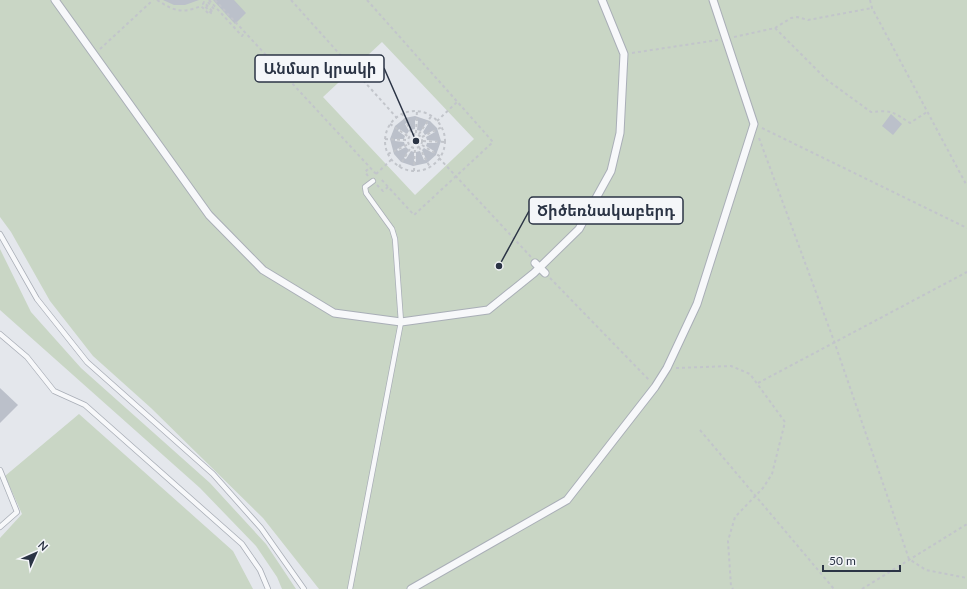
<svg xmlns="http://www.w3.org/2000/svg" width="967" height="589" font-family="Lato,'Noto Sans Armenian',sans-serif">
  <rect width="100%" height="100%" fill="#e4e7ec"/>
  <!-- green -->
  <g fill="#c9d6c5" fill-rule="evenodd">
    <path d="M 0,0 L 967,0 L 967,589 L 319,589 L 263,518 L 151,408 L 93,356 L 50,301 L 11,232 L 0,217 ZM 382,42 L 474,139 L 415,195 L 323,97 Z"/>
    <path d="M 0,249 L 31,312 L 81,368 L 210,483 L 266,544 L 296,589 L 282,589 L 277,577 L 256,546 L 200,488 L 0,310 Z"/>
    <path d="M 79,414 L 233,551 L 253,589 L 0,589 L 0,538 L 22,514 L 5,476 Z"/>
  </g>
  <!-- building -->
  <g fill="#bbc0ca" fill-rule="evenodd">
    <path d="M 163,0 L 199,0 L 185,5 L 174,5 Z"/>
    <path d="M 213,0 L 234,0 L 246,13 L 235,24 Z"/>
    <path d="M 891,114 L 902,124 L 893,135 L 882,126 Z"/>
    <path d="M 415,116 L 430,121 L 437,128 L 441,141 L 436,155 L 427,163 L 413,166 L 401,162 L 394,154 L 390,139 L 395,126 L 405,118 ZM 415,120 L 418,121 L 417,130 L 421,131 L 426,123 L 428,124 L 423,132 L 425,135 L 434,130 L 435,132 L 426,137 L 427,140 L 437,141 L 437,143 L 427,143 L 426,146 L 434,151 L 433,153 L 424,148 L 422,150 L 426,159 L 424,160 L 420,151 L 416,152 L 416,162 L 414,161 L 414,152 L 411,151 L 406,159 L 404,158 L 409,150 L 406,147 L 398,151 L 397,149 L 405,145 L 404,142 L 395,141 L 395,139 L 404,139 L 405,136 L 398,131 L 399,129 L 407,134 L 409,131 L 405,124 L 407,123 L 411,130 L 415,129 Z"/>
    <path d="M 0,388 L 18,405 L 0,423 Z"/>
  </g>
  <g fill="none" stroke-linecap="round" stroke-linejoin="round">
    <defs>
      <g id="service">
        <path d="M 0,234 L 37,299 L 87,362 L 213,474 L 261,528 L 304,589"/>
        <path d="M 0,334 L 27,357 L 54,391 L 85,405 L 242,544 L 260,570 L 268,589"/>
        <path d="M 0,470 L 17,512 L 0,527"/>
        <path d="M 350,589 L 401,322 L 395,239 L 392,229 L 366,193 L 365,187 L 373,181"/>
      </g>
      <g id="pedestrian">
        <path d="M 55,0 L 209,215 L 263,270 L 334,313 L 401,322 L 488,310 L 534,273 L 579,229 L 611,171 L 620,133 L 624,54 L 602,0"/>
        <path d="M 535,263 L 545,273"/>
        <path d="M 411,589 L 567,500 L 655,387 L 667,368 L 697,304 L 754,124 L 713,0"/>
      </g>
    </defs>
    <!-- service casing -->
    <use href="#service" stroke="#a9aeb7" stroke-width="6"/>
    <!-- pedestrian casing -->
    <use href="#pedestrian" stroke="#a9aeb7" stroke-width="9"/>
    <!-- path -->
    <g stroke="#c2c5cb" stroke-width="2" stroke-dasharray="3 3" stroke-linecap="butt">
      <path d="M 157,0 C 174,11 182,14 201,6 L 209,14 L 211,13 L 203,4 L 204,2 L 212,11 L 214,9 L 206,0"/>
      <path d="M 209,0 L 242,36 L 245,32"/>
      <path d="M 215,0 L 377,175"/>
      <path d="M 291,0 L 397,118"/>
      <path d="M 367,0 L 493,142 L 414,215 L 380,178"/>
      <path d="M 870,0 L 872,8 L 967,186"/>
      <path d="M 775,28 L 827,80 L 871,112 C 892,110 893,112 910,123 L 927,112"/>
      <path d="M 734,37 L 775,28 L 791,18 L 797,17 L 808,20 L 872,8"/>
      <path d="M 100,49 L 153,0"/>
      <path d="M 632,53 L 718,40"/>
      <circle cx="415" cy="141" r="30"/>
      <path d="M 402,113 L 412,134"/>
      <path d="M 437,121 L 457,102"/>
      <path d="M 390,124 L 409,137"/>
      <path d="M 762,128 L 967,228"/>
      <path d="M 416,133 L 417,110"/>
      <circle cx="415" cy="141" r="7"/>
      <path d="M 419,134 L 432,115"/>
      <path d="M 422,137 L 442,127"/>
      <path d="M 759,138 L 834,341 L 909,559 L 926,570 L 967,578"/>
      <path d="M 385,139 L 408,140"/>
      <path d="M 423,141 L 446,142"/>
      <path d="M 422,145 L 441,157"/>
      <path d="M 419,147 L 430,167"/>
      <path d="M 388,154 L 409,144"/>
      <path d="M 439,158 L 531,257"/>
      <path d="M 399,167 L 411,147"/>
      <path d="M 414,171 L 415,148"/>
      <path d="M 376,174 L 392,159"/>
      <path d="M 368,176 L 365,172 L 370,167"/>
      <path d="M 377,185 L 383,191 L 388,187"/>
      <path d="M 550,278 L 650,381"/>
      <path d="M 676,368 L 731,366 L 750,374 L 785,422 L 772,474 L 763,488 L 735,517 L 728,541 L 731,586 L 733,589"/>
      <path d="M 758,383 L 967,272"/>
      <path d="M 700,430 L 834,589"/>
      <path d="M 862,589 L 967,524"/>
    </g>
    <!-- service -->
    <use href="#service" stroke="#f7f8fa" stroke-width="4.5"/>
    <!-- pedestrian -->
    <use href="#pedestrian" stroke="#f7f8fa" stroke-width="7"/>
  </g>
  <!-- callouts -->
  <path fill="none" stroke="#2b3445" stroke-width="1.5" d="M416 141L384 68M499 266L529 211"/>
  <g fill="#2b3445" stroke="#f4f6f9" stroke-width="1.5">
    <circle cx="416" cy="141" r="4"/>
    <circle cx="499" cy="266" r="4"/>
  </g>
  <g fill="#f4f6f9" stroke="#2b3445" stroke-width="1.5">
    <rect x="255" y="55" width="129" height="27" rx="4"/>
    <rect x="529" y="197" width="154" height="27" rx="4"/>
  </g>
  <g font-size="15" text-anchor="middle" font-weight="bold" fill="#2b3445">
    <text x="320" y="74">Անմար կրակի</text>
    <text x="606" y="216">Ծիծեռնակաբերդ</text>
  </g>
  <!-- north arrow -->
  <g transform="translate(36 553) rotate(45)" stroke="#f4f6f9" stroke-width="3" paint-order="stroke">
  <path d="M0-3L7 15L0 10L-7 15Z" fill="#2b3445"/>
  <text y="-6" font-size="11" font-weight="bold" text-anchor="middle" fill="#2b3445">N</text>
  </g>
  <!-- scale -->
  <path d="M823 565v6h77v-6" fill="none" stroke="#2b3445" stroke-width="2"/>
  <text x="829" y="565" font-size="12" fill="#2b3445" stroke="#f4f6f9" stroke-width="3" paint-order="stroke">50 m</text>
</svg>
